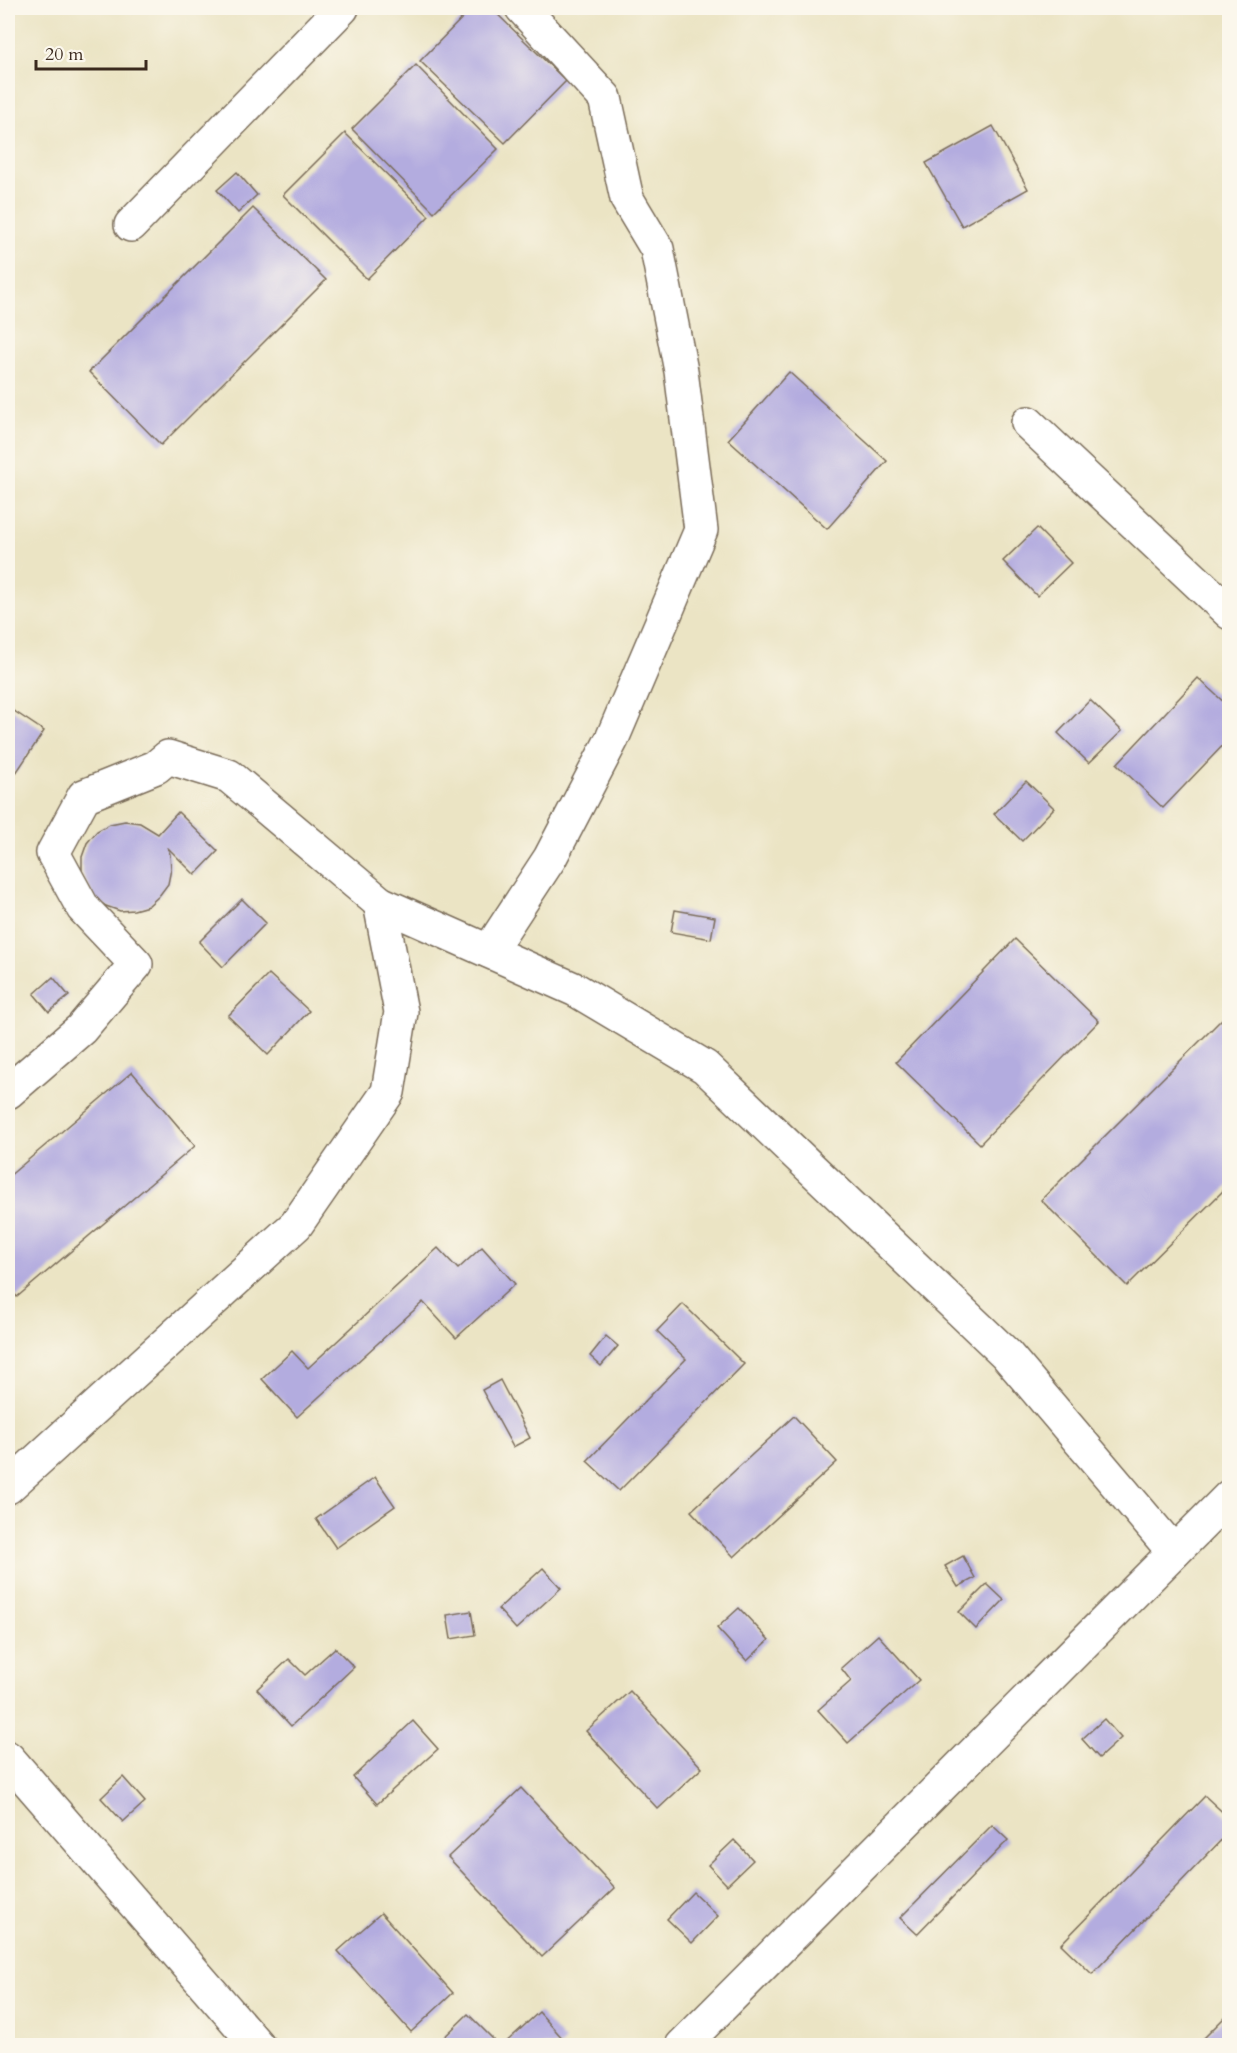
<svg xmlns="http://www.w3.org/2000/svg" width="1237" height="2053" font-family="Cardo,serif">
  <rect width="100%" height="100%" fill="#fbf7ec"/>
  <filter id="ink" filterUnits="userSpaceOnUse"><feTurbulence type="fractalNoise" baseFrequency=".0167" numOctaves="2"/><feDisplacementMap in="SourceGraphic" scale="12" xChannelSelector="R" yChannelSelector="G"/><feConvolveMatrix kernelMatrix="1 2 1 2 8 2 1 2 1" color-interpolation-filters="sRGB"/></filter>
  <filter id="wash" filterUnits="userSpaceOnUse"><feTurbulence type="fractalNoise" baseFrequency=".008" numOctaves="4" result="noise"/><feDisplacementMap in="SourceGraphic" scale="24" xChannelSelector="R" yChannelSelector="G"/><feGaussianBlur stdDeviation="1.35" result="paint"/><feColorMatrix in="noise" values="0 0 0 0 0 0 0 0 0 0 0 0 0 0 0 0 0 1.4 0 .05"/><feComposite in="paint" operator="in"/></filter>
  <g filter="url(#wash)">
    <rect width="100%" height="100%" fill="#ebe4c4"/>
    <g id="blocks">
      <!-- building -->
      <g fill="#b3acdf">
        <path d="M 472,8 L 491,8 L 566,81 L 505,143 L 420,61 Z"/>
        <path d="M 416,65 L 498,149 L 434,212 L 352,129 Z"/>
        <path d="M 993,126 L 1028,189 L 962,226 L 926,163 Z"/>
        <path d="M 345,133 L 429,216 L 367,279 L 283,195 Z"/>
        <path d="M 237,172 L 257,195 L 238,213 L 217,190 Z"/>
        <path d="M 253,208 L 326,280 L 161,445 L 89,372 Z"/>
        <path d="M 789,372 L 887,461 L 827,529 L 728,440 Z"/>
        <path d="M 1037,528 L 1071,563 L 1037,596 L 1003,561 Z"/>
        <path d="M 1198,678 L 1230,708 L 1230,738 L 1163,808 L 1117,764 Z"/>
        <path d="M 1090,700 L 1122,731 L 1089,763 L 1058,733 Z"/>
        <path d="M 8,707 L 44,731 L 16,773 L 8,767 Z"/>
        <path d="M 1026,781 L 1054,808 L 1022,841 L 994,814 Z"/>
        <path d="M 178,812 L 218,851 L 195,875 L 167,847 L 170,854 L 171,869 L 168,884 L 159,896 L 148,906 L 134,910 L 120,911 L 106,906 L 94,898 L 82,872 L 82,857 L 87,843 L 97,831 L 110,824 L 125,821 L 140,823 L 158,834 Z"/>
        <path d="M 242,899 L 266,923 L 223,967 L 199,942 Z"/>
        <path d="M 675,910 L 715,917 L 711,939 L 671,932 Z"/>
        <path d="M 1015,939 L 1099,1021 L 980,1144 L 896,1062 Z"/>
        <path d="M 269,974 L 309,1011 L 268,1055 L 228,1016 Z"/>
        <path d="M 53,977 L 69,996 L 49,1012 L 34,994 Z"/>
        <path d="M 1222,1019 L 1230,1027 L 1230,1184 L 1127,1286 L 1041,1200 Z"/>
        <path d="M 132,1072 L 195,1146 L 17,1297 L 8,1286 L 8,1177 Z"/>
        <path d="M 482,1247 L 515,1284 L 456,1338 L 423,1302 L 297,1417 L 262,1379 L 292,1351 L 308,1368 L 438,1248 L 458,1269 Z"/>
        <path d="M 683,1304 L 744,1364 L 619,1491 L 587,1461 L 686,1359 L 657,1331 Z"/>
        <path d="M 606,1336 L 618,1346 L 601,1366 L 590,1356 Z"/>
        <path d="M 500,1380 L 530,1438 L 513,1447 L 482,1390 Z"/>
        <path d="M 794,1416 L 837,1462 L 734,1557 L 691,1511 Z"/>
        <path d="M 375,1477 L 395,1506 L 336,1548 L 316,1519 Z"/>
        <path d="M 963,1556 L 975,1578 L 958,1587 L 945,1566 Z"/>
        <path d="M 543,1568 L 561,1588 L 516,1629 L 498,1609 Z"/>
        <path d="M 987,1584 L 1004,1600 L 976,1629 L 959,1612 Z"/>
        <path d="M 739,1608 L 769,1640 L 747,1661 L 717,1628 Z"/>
        <path d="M 471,1611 L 475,1635 L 451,1639 L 447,1615 Z"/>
        <path d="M 878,1635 L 919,1680 L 848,1743 L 818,1710 L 851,1681 L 841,1668 Z"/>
        <path d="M 335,1648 L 354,1667 L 291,1726 L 257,1689 L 289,1659 L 305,1675 Z"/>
        <path d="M 630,1691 L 702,1768 L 658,1809 L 586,1731 Z"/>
        <path d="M 1104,1719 L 1121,1738 L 1099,1758 L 1082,1739 Z"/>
        <path d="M 413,1721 L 438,1749 L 377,1804 L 353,1777 Z"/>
        <path d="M 123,1777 L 145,1802 L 123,1822 L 101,1798 Z"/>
        <path d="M 521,1788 L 615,1888 L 542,1957 L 448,1857 Z"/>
        <path d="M 1205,1796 L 1230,1819 L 1230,1831 L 1092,1974 L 1061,1944 Z"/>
        <path d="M 992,1825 L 1008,1840 L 917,1934 L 900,1918 Z"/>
        <path d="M 734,1840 L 753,1860 L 727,1885 L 708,1865 Z"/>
        <path d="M 693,1892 L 718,1916 L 692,1943 L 667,1919 Z"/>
        <path d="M 381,1913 L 453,1993 L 411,2032 L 338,1951 Z"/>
        <path d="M 539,2012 L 565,2041 L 560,2046 L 502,2046 Z"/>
        <path d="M 1230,2012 L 1230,2046 L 1196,2046 Z"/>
        <path d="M 468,2014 L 494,2040 L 488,2046 L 435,2046 Z"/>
      </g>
    </g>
  </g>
  <g filter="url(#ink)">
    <use href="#blocks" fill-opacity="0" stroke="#796b58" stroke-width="1.5"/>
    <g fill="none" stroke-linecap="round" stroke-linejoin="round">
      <defs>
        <g id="minor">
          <path d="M 131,225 L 342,8"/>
          <path d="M 1028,423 L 1230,613"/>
          <path d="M 489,951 L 550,858 L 612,739 L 701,530 L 681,371 L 657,249 L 627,199 L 605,98 L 522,8"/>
          <path d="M 8,1092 L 81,1029 L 136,964 L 83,908 L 53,853 L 84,796 L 156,767 L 168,757 L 229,776 L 380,903 L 576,990 L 705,1067 L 1006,1354 L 1174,1552"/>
          <path d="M 8,1487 L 296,1225 L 388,1092 L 401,1012 L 380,903"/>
          <path d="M 8,1758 L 258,2046"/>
          <path d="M 682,2046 L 1230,1496"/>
        </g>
      </defs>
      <!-- minor casing -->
      <use href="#minor" stroke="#796b58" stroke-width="36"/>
      <!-- minor -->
      <use href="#minor" stroke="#fff" stroke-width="33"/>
    </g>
  </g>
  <!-- margin -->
  <rect width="1237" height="2053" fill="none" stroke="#fbf7ec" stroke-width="30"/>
  <!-- scale -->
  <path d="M36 60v9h110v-9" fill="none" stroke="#3b2a1e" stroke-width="3"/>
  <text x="45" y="60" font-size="18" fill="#3b2a1e" stroke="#fbf7ec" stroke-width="4.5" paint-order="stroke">20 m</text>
</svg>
